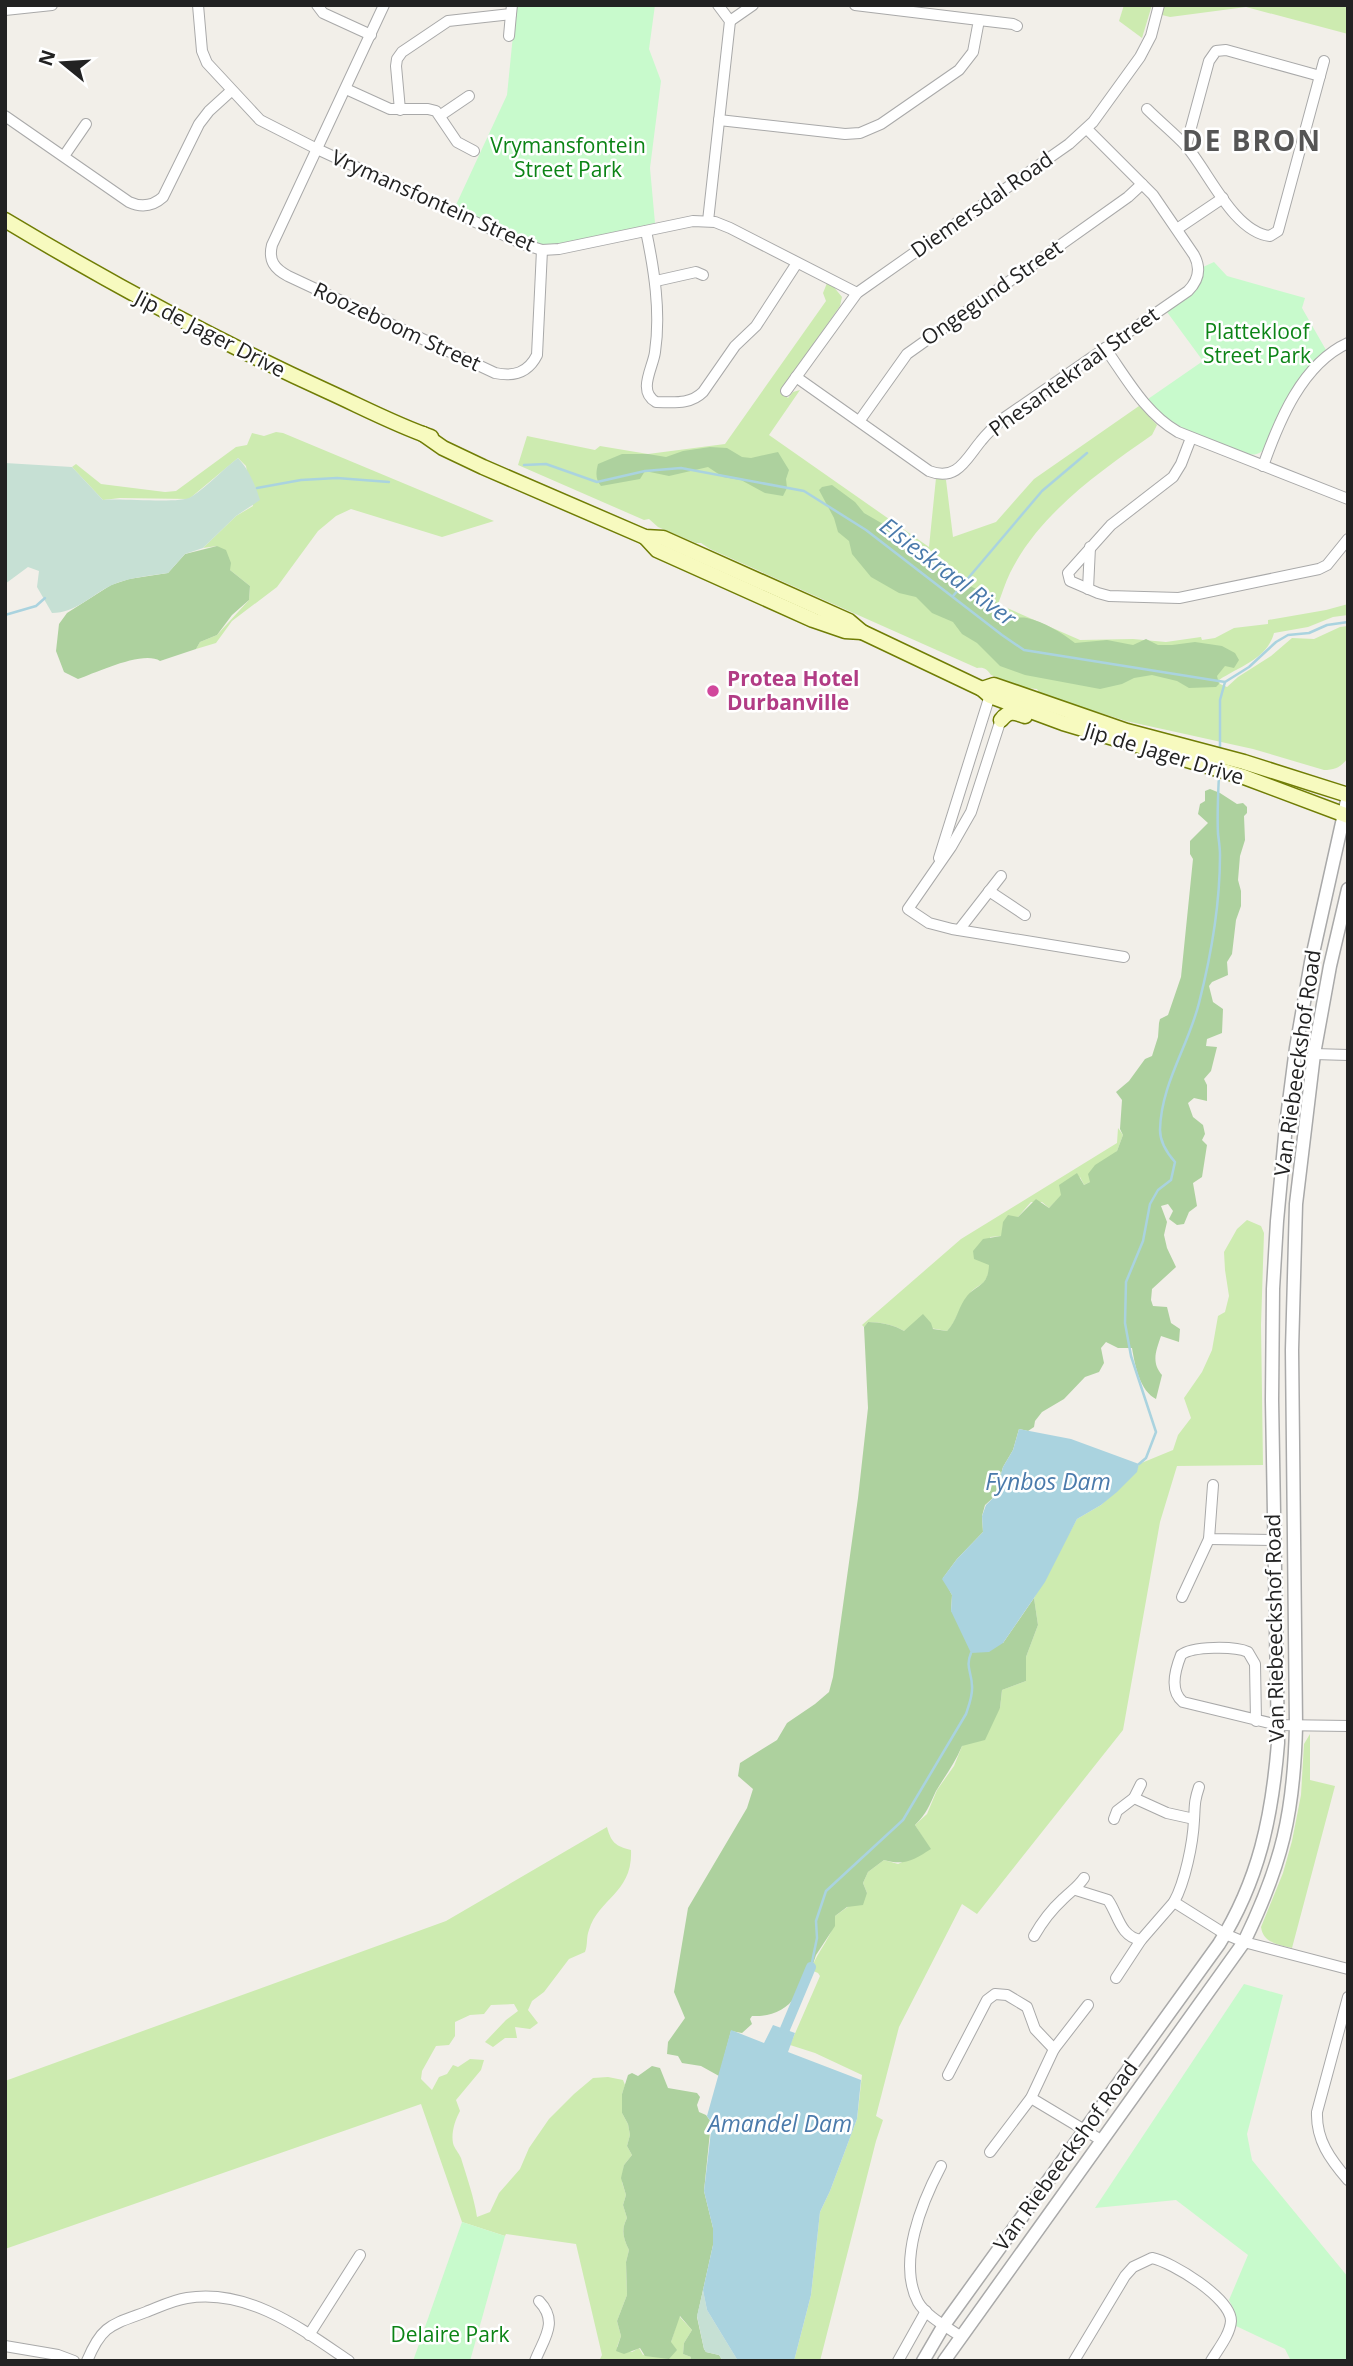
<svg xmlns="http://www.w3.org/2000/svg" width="1353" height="2366" font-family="'Open Sans',sans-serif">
  <rect width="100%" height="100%" fill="#f2efe9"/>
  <!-- grass -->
  <g fill="#cdebb0">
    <path d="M 1124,5 L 1152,5 L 1142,38 L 1119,21 Z"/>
    <path d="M 1164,5 L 1348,5 L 1348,34 L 1246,7 L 1170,17 L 1162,15 Z"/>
    <path d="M 827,283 L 833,286 L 842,297 L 840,306 L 780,392 L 788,398 L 793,392 L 800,390 L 769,435 L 929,547 L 936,478 L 946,480 L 953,537 L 996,522 L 1034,479 L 1139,406 L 1157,425 L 1152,435 C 1099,472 1039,514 1010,573 C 1005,583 1002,594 998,604 L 1080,640 L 1133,639 L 1166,642 L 1201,637 L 1202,640 L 1215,638 L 1234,628 L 1268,624 L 1268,620 L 1326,610 L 1348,604 L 1348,615 L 1333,617 L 1308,627 L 1274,633 C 1267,659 1240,666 1219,680 L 1220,684 L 1227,687 L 1238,677 L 1271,656 L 1292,638 L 1314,639 L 1340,627 L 1348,626 L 1348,758 C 1341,767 1335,770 1324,770 L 1253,749 L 1126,721 L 1040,694 L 1037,689 L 1026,688 L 991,675 C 987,669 984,667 977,668 L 710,549 L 701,543 L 696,543 L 658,527 L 649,519 L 644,520 L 518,465 L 527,436 L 595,450 L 600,446 L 648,454 L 725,444 L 826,301 L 823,293 Z"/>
    <path d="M 276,432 L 283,433 L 494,521 L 442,537 L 351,509 L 336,516 L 318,531 L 277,587 L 232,621 L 216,643 L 196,649 L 200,642 L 217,635 L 249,600 L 250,586 L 230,570 L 217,546 L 203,548 L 236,516 L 253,506 L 246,466 L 238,458 L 189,499 L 120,498 L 103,500 L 72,467 L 76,464 L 101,484 L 165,492 L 176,491 L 236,447 L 247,445 L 252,433 L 264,436 Z"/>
    <path d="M 1118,1128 L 1123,1135 L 1117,1151 L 1090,1182 L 1084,1185 L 1080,1177 L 1049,1208 L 1042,1202 L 1031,1202 L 1018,1217 L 1003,1225 L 1002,1236 L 990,1237 C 990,1249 992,1266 987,1277 C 984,1285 976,1286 971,1292 C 960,1304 958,1320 947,1331 L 913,1325 L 904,1331 C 895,1325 879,1322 868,1322 L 864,1327 L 862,1325 L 961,1239 L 1117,1143 Z"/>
    <path d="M 1247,1220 L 1261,1226 L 1264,1233 L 1261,1325 L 1263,1465 L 1177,1466 L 1160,1522 L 1123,1730 L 977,1914 L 962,1904 L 899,2027 L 876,2116 L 883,2120 L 876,2141 L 820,2361 L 794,2361 L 811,2295 L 820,2212 L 830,2191 L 857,2119 L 862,2075 L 815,2053 L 790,2045 L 820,1976 L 818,1973 L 811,1970 C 817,1951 835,1934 835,1916 L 867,1893 L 863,1883 L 868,1872 L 884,1860 L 898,1864 L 930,1849 L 915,1825 L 927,1814 L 937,1790 L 954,1766 L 962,1746 L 1000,1708 L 1002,1690 L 1026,1681 L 1026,1657 L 1038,1625 L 1034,1598 L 1077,1519 L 1101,1505 L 1136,1472 L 1139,1464 L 1173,1450 L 1178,1435 L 1191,1418 L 1184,1398 L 1202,1372 L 1212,1350 L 1218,1316 L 1225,1312 L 1229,1296 L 1225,1270 L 1224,1252 L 1237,1229 Z"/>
    <path d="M 1310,1734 L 1310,1780 L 1335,1786 L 1292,1948 C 1279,1945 1263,1943 1261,1927 L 1283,1873 L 1292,1841 L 1301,1795 L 1304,1744 Z"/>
    <path d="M 607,1827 C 611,1842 615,1846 631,1850 C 633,1893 599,1898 589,1930 C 586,1937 588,1945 585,1952 L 569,1959 L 544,1992 L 532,2001 L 528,2010 L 538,2023 L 530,2029 L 515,2027 L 517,2038 L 505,2038 L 493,2047 L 485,2042 L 506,2020 L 518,2011 L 514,2004 L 491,2005 L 484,2014 L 470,2015 L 455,2022 L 455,2036 L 449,2045 L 436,2046 L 422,2071 L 421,2079 L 432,2090 L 439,2077 L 447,2074 L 453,2065 L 458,2067 L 470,2059 L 484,2060 L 481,2070 L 456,2100 L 460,2111 C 455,2120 451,2133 453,2143 C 454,2148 459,2153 461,2158 C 467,2178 474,2197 477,2217 L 490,2212 L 499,2193 L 520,2169 L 529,2148 L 549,2119 L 574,2094 L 593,2078 L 608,2077 L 623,2080 L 625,2085 L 622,2094 L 622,2113 L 628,2124 L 630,2135 L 627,2146 L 632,2155 L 624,2165 L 622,2182 L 626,2195 L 623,2205 L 627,2218 C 621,2230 623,2238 629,2250 L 626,2262 L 627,2295 L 617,2321 L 621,2336 L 617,2347 L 632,2352 L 639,2348 L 643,2355 L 671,2342 L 679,2316 L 692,2330 L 684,2343 L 683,2354 L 691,2357 L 690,2361 L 599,2361 L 602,2355 L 576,2244 L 506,2234 L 505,2236 L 462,2222 L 421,2104 L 5,2249 L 5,2081 L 446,1921 Z"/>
  </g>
  <!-- forest -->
  <g fill="#add19e">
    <path d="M 710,447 L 727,448 L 742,457 L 751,458 L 778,452 L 789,470 L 786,479 L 787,488 L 783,496 L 765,493 L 741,480 L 723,477 L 708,467 L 669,476 L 645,471 L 640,479 L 601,486 C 595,479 596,472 598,464 L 622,454 L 648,454 L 666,457 L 683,451 Z"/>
    <path d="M 832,485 L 855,502 L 864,513 L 909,539 L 925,554 L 932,566 L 941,566 C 950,581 972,585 986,594 C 996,601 1005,612 1016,617 C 1019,618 1023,617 1027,618 C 1044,622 1061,632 1075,643 L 1107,640 L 1133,645 L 1146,639 L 1158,645 L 1172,645 L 1195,642 L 1222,646 L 1235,653 L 1239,660 L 1234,668 L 1225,666 L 1217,676 L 1219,684 L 1216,687 L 1189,688 L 1177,681 L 1152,675 L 1134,678 L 1122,684 L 1100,689 L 1025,675 L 1000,666 L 977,643 L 962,634 L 953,622 L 932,613 L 916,597 L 899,593 L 871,577 L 852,554 L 849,541 L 838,532 L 834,518 L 819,490 L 822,487 Z"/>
    <path d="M 217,546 L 226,550 L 231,563 L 230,570 L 250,586 L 249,600 L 232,615 L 217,635 L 200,642 L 196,649 L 160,661 C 143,650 96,673 78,679 L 64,672 L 56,651 L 59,624 L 67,613 L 111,585 L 129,579 L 168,573 L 185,554 Z"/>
    <path d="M 1210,789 L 1220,793 L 1237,804 L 1243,803 L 1247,807 L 1247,813 L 1244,816 L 1245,840 L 1240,856 L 1238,880 L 1241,891 L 1241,906 L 1236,920 L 1232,954 L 1227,962 L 1228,975 L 1212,982 L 1209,986 L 1213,1002 L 1223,1009 L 1222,1033 L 1207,1039 L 1206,1046 L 1217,1047 L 1211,1071 L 1204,1079 L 1207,1085 L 1207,1101 L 1194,1098 L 1188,1103 L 1193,1117 L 1203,1125 L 1205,1134 L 1202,1140 L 1207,1145 L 1202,1177 L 1193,1183 L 1197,1206 L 1189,1212 L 1184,1224 L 1177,1225 L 1169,1219 L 1173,1211 L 1168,1204 L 1161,1206 L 1167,1222 L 1164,1235 L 1167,1248 L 1176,1267 L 1152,1289 L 1151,1300 L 1153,1306 L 1167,1307 L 1171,1323 L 1180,1329 L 1179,1342 L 1161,1336 C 1156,1351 1151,1362 1162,1375 L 1156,1399 C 1140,1391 1135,1366 1132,1348 L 1118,1348 L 1106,1342 L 1101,1348 L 1104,1363 L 1099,1372 L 1085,1377 L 1064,1399 L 1042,1412 L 1035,1421 L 1034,1427 L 1028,1431 L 1019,1429 L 1013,1450 L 1003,1467 L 995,1496 L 985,1505 L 982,1516 L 983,1532 L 957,1559 L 943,1578 L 952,1595 L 951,1611 L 1003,1643 L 1034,1598 L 1038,1625 L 1026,1657 L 1026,1681 L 1002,1690 L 1000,1708 L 985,1740 L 962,1746 C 955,1763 945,1776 936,1791 C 929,1806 927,1813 915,1825 L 931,1849 C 914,1860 904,1866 884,1860 L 868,1872 L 863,1883 L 867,1893 L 863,1905 L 847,1907 L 835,1916 L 835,1926 L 816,1955 L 810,1973 C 801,1977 800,1987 795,1996 C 787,2011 768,2017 752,2016 L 750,2019 L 752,2024 L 742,2033 L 731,2031 L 719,2076 L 701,2066 L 682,2063 L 678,2056 L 667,2054 L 668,2042 L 685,2018 L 674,1992 L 688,1908 L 747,1808 L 753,1789 L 738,1776 L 740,1763 L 777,1740 L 787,1723 L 815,1704 L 829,1692 L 833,1677 L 858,1498 L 868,1408 L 864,1327 L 868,1322 C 879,1322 895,1325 904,1331 L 923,1314 L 931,1323 L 933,1329 L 947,1331 C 957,1321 958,1307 967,1296 C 973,1288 984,1286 987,1276 C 988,1275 989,1267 989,1265 L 974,1259 L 973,1251 L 983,1239 L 1001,1236 L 1003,1222 L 1008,1215 L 1018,1217 L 1036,1199 L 1049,1208 L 1061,1195 L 1059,1185 L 1077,1173 L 1084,1185 L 1090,1182 L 1088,1174 L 1095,1165 L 1117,1151 L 1123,1135 L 1120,1129 L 1122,1100 L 1116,1092 L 1129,1081 L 1145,1059 L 1152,1056 L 1158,1037 L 1159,1023 L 1160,1019 L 1168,1015 L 1181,977 L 1193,859 L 1190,854 L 1190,841 L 1208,823 L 1198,814 L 1200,804 L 1205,801 L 1205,791 Z"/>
    <path d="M 652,2066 L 660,2068 L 668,2088 L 697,2093 L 700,2097 L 697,2105 L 699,2112 L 706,2115 L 711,2122 L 704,2191 L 713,2228 L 713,2245 L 697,2317 L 704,2349 L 706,2352 L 719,2355 L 723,2361 L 690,2361 L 691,2357 L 683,2354 L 684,2343 L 692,2330 L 680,2316 L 671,2342 L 677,2350 L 669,2359 L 645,2356 L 640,2348 L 624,2354 L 616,2351 L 621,2336 L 617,2321 L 627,2295 L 626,2262 L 629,2250 C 623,2238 621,2230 627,2218 L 623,2205 L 626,2195 L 621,2178 L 624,2165 L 632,2155 L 627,2146 L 630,2135 L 628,2124 L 622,2113 L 622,2094 L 628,2075 L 632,2073 L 638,2076 Z"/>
  </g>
  <!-- wetland -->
  <g fill="#c6e0d4">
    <path d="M 238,458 C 249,470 255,484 260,500 L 236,516 L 203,548 L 185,554 L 168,573 C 149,576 130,577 112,585 C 91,595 76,613 52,613 L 37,587 L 39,571 L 28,567 L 5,584 L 5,463 L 72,467 L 103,500 C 122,498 180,504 191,497 C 208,486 222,470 238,458 Z"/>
    <path d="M 703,2290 L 707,2310 L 738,2361 L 723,2361 L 719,2355 L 706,2352 L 704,2349 L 697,2316 Z"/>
  </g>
  <!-- park -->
  <g fill="#c8facc">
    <path d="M 516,5 L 655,5 L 649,49 L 661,81 L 650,168 L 655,223 C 627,229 564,249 538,244 C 510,238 481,220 455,207 L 507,95 Z"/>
    <path d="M 1214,262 L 1227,276 L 1305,298 L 1302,308 L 1326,350 C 1298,379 1280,408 1266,446 C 1262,453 1256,456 1248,454 C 1214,440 1171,431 1148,399 L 1203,361 L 1167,312 C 1184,300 1203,290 1203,267 Z"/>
    <path d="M 1244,1984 L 1283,1995 L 1247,2134 L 1252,2160 L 1348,2277 L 1348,2361 L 1291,2361 L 1285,2349 L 1236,2326 L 1235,2312 L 1229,2300 L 1248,2255 L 1176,2200 L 1095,2208 Z"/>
    <path d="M 462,2222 L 505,2236 L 470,2361 L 413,2361 Z"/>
  </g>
  <!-- water -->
  <g fill="#aad3df">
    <path d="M 1019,1429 L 1071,1439 L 1139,1464 L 1137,1472 L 1117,1492 L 1101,1505 L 1077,1519 L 1045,1582 L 1003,1643 L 989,1652 L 971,1653 L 951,1611 L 952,1595 L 942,1579 L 957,1559 L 983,1532 L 982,1516 L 986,1505 L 995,1496 L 1003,1467 L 1013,1450 Z"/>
    <path d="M 773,2025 L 795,2033 L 788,2052 L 861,2080 L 857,2119 L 830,2191 L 820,2212 L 811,2295 L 794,2361 L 738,2361 L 707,2310 L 703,2290 L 713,2245 L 713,2228 L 704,2191 L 711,2131 L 711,2122 L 707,2116 L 731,2030 L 764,2043 Z"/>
  </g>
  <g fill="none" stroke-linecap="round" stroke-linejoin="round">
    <!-- stream -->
    <g stroke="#aad3df" stroke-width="2.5">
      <path d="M 524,465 L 546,464 L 597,482 L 645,471 L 681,468 L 804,491 L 866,530 L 1002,635 L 1024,650 L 1225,682 L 1249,667 L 1276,642 L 1288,635 L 1309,633 L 1327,625 L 1348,622"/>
      <path d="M 257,488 L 301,480 L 337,478 L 389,482"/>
      <path d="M 953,596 L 1042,491 L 1087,453"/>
      <path d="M 5,615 L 36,606 L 45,598"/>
      <path d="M 1220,751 L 1220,700 L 1225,682"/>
      <path d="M 1139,1464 L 1146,1458 L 1156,1432 L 1131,1356 L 1125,1323 L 1126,1282 L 1143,1241 L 1150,1204 L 1158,1190 L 1171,1180 L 1175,1162 C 1167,1153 1160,1143 1160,1130 C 1161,1084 1188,1047 1199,1003 C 1211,956 1220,904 1220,855 C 1220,848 1219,841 1218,834 C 1217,815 1218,795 1219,775"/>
      <path d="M 811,1967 L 817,1938 L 816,1921 L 826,1891 L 903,1820 L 966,1714 C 969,1705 973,1695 972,1686 C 972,1673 965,1667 971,1653"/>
    </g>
    <!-- canal -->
    <path stroke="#aad3df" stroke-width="10" d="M 785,2029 L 811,1967"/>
    <defs>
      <g id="minor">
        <path d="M 198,5 L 202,51 L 207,63 L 260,120 L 317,149 L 523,244 L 542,250 L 559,249 L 693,221 L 715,222 L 730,228 L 857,293"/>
        <path d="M 317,5 L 323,13 L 371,35"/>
        <path d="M 384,5 L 272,245 C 268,261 275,269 288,276 L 495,373 C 514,377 528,373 537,355 L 542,250"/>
        <path d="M 5,10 L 52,5"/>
        <path d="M 979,20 L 1013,24 L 1017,26"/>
        <path d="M 730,21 L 753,5"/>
        <path d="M 509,36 L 511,14"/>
        <path d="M 346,89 L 390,109 L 428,109 L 436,111 L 457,142 L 474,151"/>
        <path d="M 1147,109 C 1160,122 1175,134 1187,147 C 1209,173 1234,232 1270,236 L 1278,231 L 1324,61"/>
        <path d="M 400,110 L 396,66 L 397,59 L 402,52 L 448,21 L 511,14 L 512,5"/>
        <path d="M 441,115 L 469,96"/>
        <path d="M 5,116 L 129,202 C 142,208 153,206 163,197 L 199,124 L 209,111 L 231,91"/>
        <path d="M 719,120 L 845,134 L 860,133 L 881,124 L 959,70 L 973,52 L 979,20 L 855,5"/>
        <path d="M 1186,146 L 1209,61 L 1216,51 L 1226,50 L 1320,76"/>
        <path d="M 64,156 L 86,124"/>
        <path d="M 708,221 L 730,21 L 718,5"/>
        <path d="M 1177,229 L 1223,198"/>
        <path d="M 646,231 C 654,269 661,312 655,352 C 653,368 637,391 656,402 C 673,402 690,405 703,392 L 735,346 L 756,326 L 797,263"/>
        <path d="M 656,281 L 696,272 L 703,275"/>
        <path d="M 1105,348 C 1127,379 1145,413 1178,432 L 1348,499"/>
        <path d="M 796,377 L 929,471 C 957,482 966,459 981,441 C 988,432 996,425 1004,418 L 1188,291 C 1199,280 1201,268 1194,255 L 1153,195 L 1087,129"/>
        <path d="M 786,391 L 857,293 L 1069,144 L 1093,122 L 1140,57 L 1151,36 L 1159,5"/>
        <path d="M 860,420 L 907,354 L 1128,197 L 1142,184"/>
        <path d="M 1191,438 L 1181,464 L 1173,477 L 1111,525 L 1068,573 L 1070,581 L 1098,593 L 1109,596 L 1179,598 L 1319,569 L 1327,565 L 1348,539"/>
        <path d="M 1263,466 C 1279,421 1302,364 1348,343"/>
        <path d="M 1088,589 L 1090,547"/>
        <path d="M 1002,716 L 971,812 L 951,847 L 908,909 L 929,923 L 952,929 L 1124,957"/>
        <path d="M 939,858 L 991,692"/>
        <path d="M 989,891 L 1025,915"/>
        <path d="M 959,930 L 1001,876"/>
        <path d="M 1314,1054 L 1348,1055"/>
        <path d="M 1213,1485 L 1209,1539 L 1275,1540"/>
        <path d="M 1182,1597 L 1209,1539"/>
        <path d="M 1256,1721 L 1255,1664 L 1248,1652 C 1235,1646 1192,1646 1181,1655 C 1175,1670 1169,1691 1183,1702 L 1278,1725 L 1348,1726"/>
        <path d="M 1199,1787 C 1194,1802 1195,1805 1194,1820 C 1193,1843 1185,1882 1174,1902 L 1225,1934 L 1244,1942 L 1348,1969"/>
        <path d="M 1134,1798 L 1167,1813 L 1194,1819"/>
        <path d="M 1114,1819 L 1117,1811 L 1134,1798 L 1141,1784"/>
        <path d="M 1076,1890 L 1108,1900 C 1118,1914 1120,1937 1141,1940"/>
        <path d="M 1034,1936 C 1042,1922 1051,1910 1063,1899 C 1071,1891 1078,1887 1084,1878"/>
        <path d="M 1116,1978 L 1141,1940 L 1174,1902"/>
        <path d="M 1348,1997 L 1317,2112 C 1316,2140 1330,2159 1348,2180"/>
        <path d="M 948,2075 L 987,2000 L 995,1994 L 1007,1995 L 1027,2007 L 1035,2029 L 1054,2049"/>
        <path d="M 1031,2098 L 1101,2140"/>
        <path d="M 990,2152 L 1031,2098 L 1054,2049 L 1088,2005"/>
        <path d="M 941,2166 C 922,2202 897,2262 918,2302 C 926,2316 947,2327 960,2336"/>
        <path d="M 309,2335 L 360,2255"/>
        <path d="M 5,2346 L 58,2355 L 74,2361"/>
        <path d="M 87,2361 C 102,2325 111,2325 146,2312 C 159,2307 173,2300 187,2298 C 248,2288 302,2329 349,2361"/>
        <path d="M 535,2361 C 544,2338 559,2322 539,2301"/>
        <path d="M 898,2361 L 926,2311"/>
        <path d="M 1074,2361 L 1125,2276 L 1133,2267 L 1152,2258 C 1172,2262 1231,2298 1231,2321 C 1230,2335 1218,2349 1211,2361"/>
      </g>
      <g id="tertiary">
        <path d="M 923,2361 L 944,2325 L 1219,1944 C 1259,1880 1272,1817 1278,1743 L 1272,1400 L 1273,1289 L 1277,1221 L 1286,1125 L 1296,1048 L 1311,962 L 1348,796"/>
        <path d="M 944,2361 L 1244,1942 C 1282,1864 1294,1813 1296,1726 L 1292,1350 L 1296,1204 L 1314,1054 L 1330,966 L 1348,889"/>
      </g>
      <g id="secondary">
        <path d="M 5,220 C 110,283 217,341 329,392 C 362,407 396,425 431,437"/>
        <path d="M 423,434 L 443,448 L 483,467 L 645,537 L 663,538 L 849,621 L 862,632 L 982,689 L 990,696 L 1063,723 L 1244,777 L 1348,816"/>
        <path d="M 645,537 L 657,550 L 813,620 L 845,631 L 862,632"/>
        <path d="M 982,689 L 994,685 L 1127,731 L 1244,762 L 1348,795"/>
        <path d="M 1001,720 C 1009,710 1014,712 1025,716"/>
      </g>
    </defs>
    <!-- minor casing -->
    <use href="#minor" stroke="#a9a9a9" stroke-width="12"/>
    <!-- tertiary casing -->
    <use href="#tertiary" stroke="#a9a9a9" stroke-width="15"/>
    <!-- secondary casing -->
    <use href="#secondary" stroke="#707d05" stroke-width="17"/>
    <!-- minor -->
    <use href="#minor" stroke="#fff" stroke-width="10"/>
    <!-- tertiary -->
    <use href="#tertiary" stroke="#fff" stroke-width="12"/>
    <!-- secondary -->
    <use href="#secondary" stroke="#f7fabf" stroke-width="14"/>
  </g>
  <!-- markers -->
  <circle fill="#d1479c" stroke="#fff" stroke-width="2.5" cx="713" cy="691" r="7"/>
  <g text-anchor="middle" stroke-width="5" stroke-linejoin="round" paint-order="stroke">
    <!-- park labels -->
    <g font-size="21" fill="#0c8416" stroke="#fff">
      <text x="568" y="153">Vrymansfontein<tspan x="568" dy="24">Street Park</tspan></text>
      <text x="1257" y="339">Plattekloof<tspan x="1257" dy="24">Street Park</tspan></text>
      <text x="450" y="2342">Delaire Park</text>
    </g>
    <!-- street labels -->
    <g font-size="21" fill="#222" stroke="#fff">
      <text transform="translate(433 201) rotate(24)" y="7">Vrymansfontein Street</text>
      <text transform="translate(982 205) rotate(-35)" y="7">Diemersdal Road</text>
      <text transform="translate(992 293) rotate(-35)" y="7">Ongegund Street</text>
      <text transform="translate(397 327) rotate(25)" y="7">Roozeboom Street</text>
      <text transform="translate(210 334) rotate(27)" y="7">Jip de Jager Drive</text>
      <text transform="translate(1074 372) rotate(-36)" y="7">Phesantekraal Street</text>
      <text transform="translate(1164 754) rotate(17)" y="7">Jip de Jager Drive</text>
      <text transform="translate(1298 1063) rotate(-82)" y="7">Van Riebeeckshof Road</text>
      <text transform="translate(1275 1628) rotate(-91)" y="7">Van Riebeeckshof Road</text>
      <text transform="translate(1066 2156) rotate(-54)" y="7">Van Riebeeckshof Road</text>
    </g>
    <!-- hotel labels -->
    <g font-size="21" font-weight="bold" fill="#b23c85" stroke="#fff" text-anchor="start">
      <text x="727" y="686">Protea Hotel<tspan x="727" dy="24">Durbanville</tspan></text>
    </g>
    <!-- water labels -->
    <g font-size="23" font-style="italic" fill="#4a7aab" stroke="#fff">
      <text transform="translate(948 572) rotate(37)" y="8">Elsieskraal River</text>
      <text x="1048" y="1490">Fynbos Dam</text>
      <text x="780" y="2132">Amandel Dam</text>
    </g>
    <!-- district labels -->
    <g font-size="28" font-weight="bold" letter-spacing="2" fill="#555" stroke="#fff">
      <text x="1252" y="151">DE BRON</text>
    </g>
  </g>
  <!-- border -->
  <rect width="1353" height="2366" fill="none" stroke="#222222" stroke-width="14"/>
  <!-- north arrow -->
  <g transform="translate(63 63) rotate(288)" stroke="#ffffff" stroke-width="5" paint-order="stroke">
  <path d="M0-5L12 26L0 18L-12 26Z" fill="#222222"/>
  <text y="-10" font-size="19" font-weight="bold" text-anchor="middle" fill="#222222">N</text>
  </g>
</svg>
